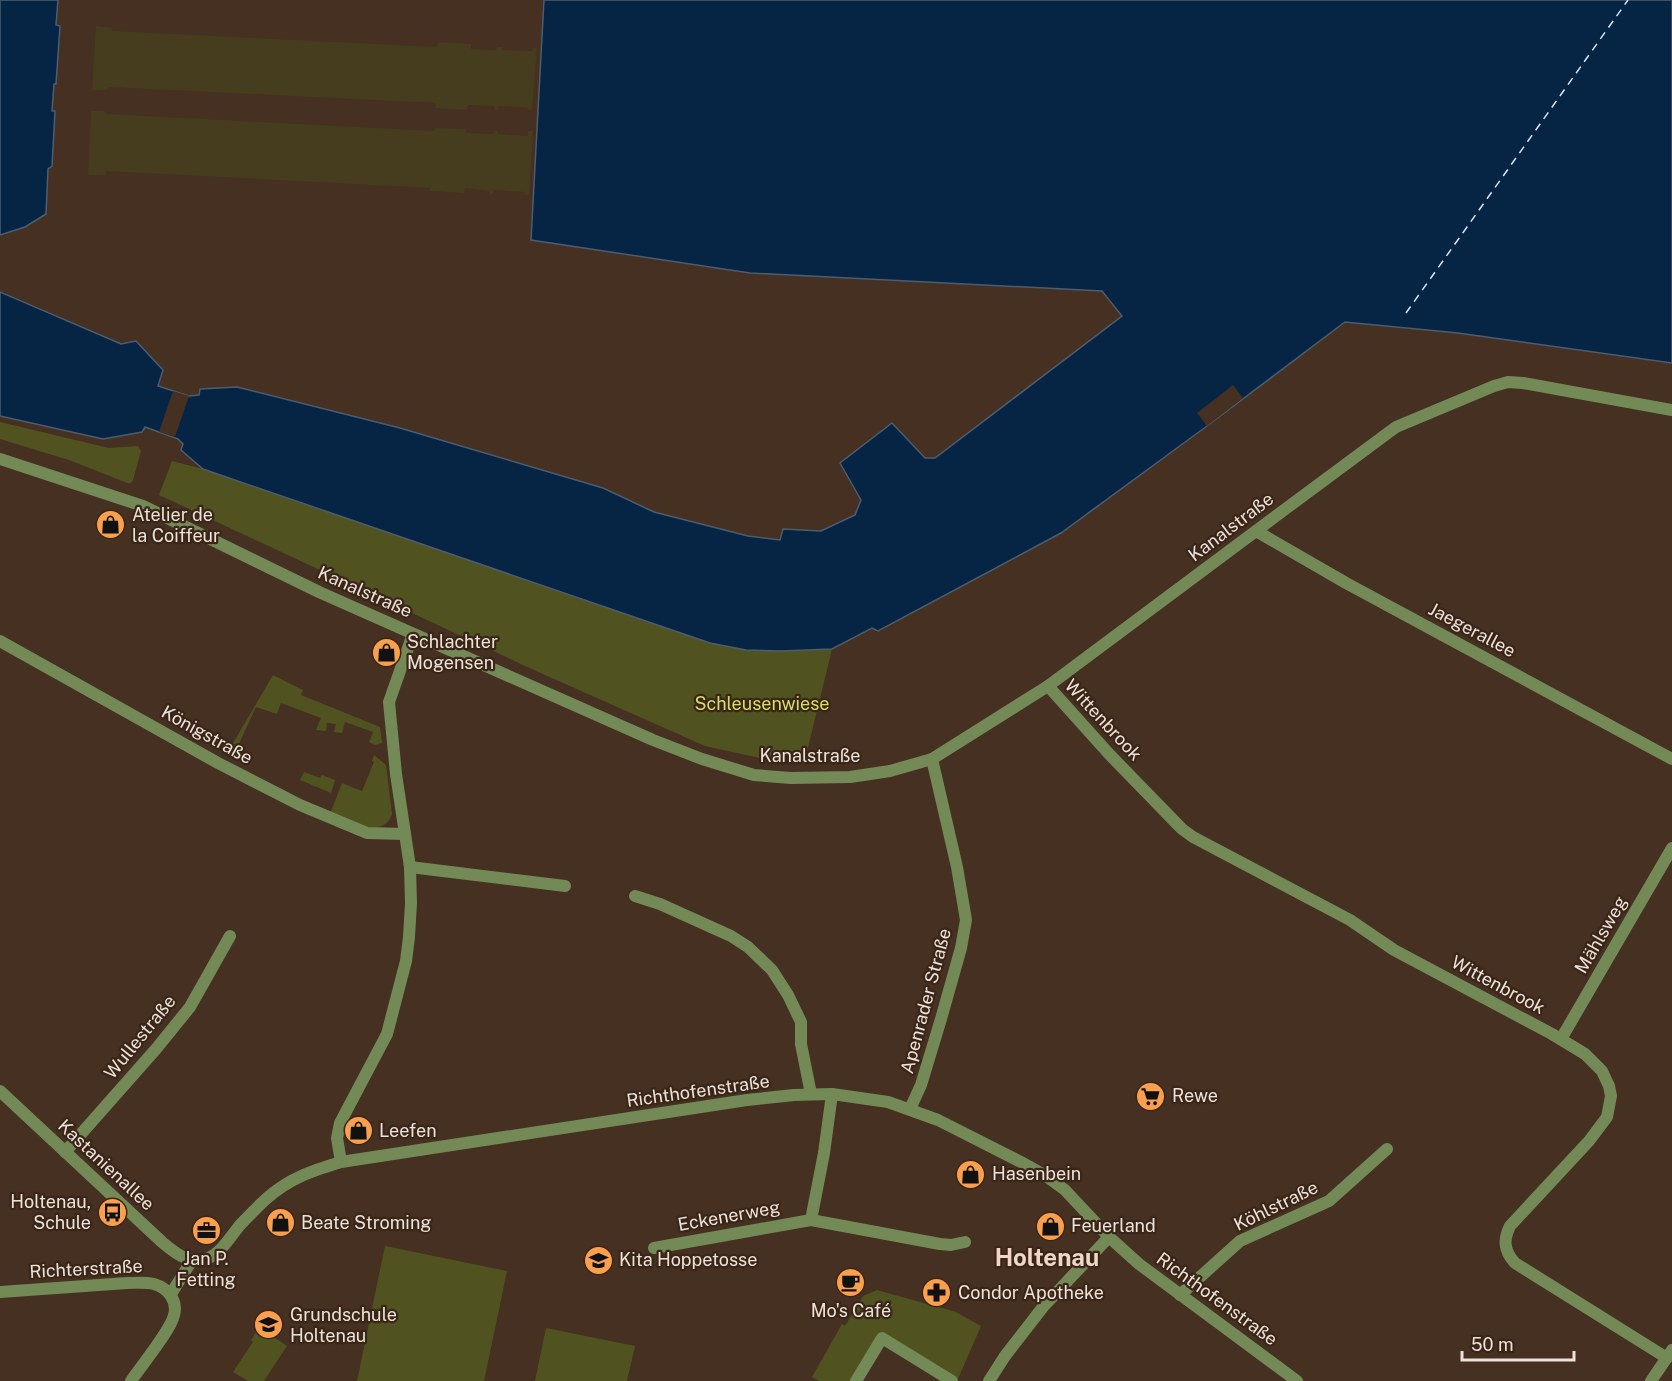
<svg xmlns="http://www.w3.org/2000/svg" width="1672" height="1381" font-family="'Public Sans',sans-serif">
  <rect width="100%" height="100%" fill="#453022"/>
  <!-- green -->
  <g fill="#505320">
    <path d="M 0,422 L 109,448 L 138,446 L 141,451 L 133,480 L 131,483 L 127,483 L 69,460 L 0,439 Z"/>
    <path d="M 172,461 L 203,469 L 710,643 L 781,651 L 832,649 L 804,764 L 768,760 L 705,746 L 536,671 L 159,495 Z"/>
    <path d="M 273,675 L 303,690 L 301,695 L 380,727 L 382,743 L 375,745 L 369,742 L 373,732 L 345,722 L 342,733 L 334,732 L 336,724 L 327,723 L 326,731 L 316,730 L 321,718 L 281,703 L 277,714 L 256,707 L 237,748 L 232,745 Z"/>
    <path d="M 374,755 L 386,765 L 392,814 C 383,841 348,820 330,814 L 342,783 L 362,791 L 374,762 L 372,761 Z"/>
    <path d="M 304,772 L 320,778 L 322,775 L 335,780 L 331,793 L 300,780 Z"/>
    <path d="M 385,1246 L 507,1271 L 484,1381 L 357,1381 Z"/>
    <path d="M 877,1290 L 956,1312 L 981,1326 L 957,1381 L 882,1338 L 856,1381 L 819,1381 L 812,1377 L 842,1324 L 845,1326 L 863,1296 Z"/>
    <path d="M 259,1327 L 287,1346 L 264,1381 L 248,1381 L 233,1372 L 253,1342 L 251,1340 Z"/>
    <path d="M 546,1328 L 635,1346 L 627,1381 L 535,1381 Z"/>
  </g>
  <!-- sand -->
  <g fill="#453d1d">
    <path d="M 96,26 L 112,28 L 112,31 L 437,47 L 438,42 L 471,44 L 471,49 L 497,50 L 497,47 L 502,47 L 502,50 L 532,51 L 533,48 L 537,47 L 532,110 L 528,110 L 528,108 L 499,106 L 498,110 L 495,110 L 494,106 L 468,105 L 467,110 L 436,108 L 435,103 L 109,87 L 106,90 L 92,90 Z"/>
    <path d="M 91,111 L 103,111 L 107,114 L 434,131 L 435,128 L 465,129 L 467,133 L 493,134 L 494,130 L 497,131 L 498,134 L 528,136 L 528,131 L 533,131 L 529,195 L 525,195 L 525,192 L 494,190 L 493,194 L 490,194 L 490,191 L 465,188 L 464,193 L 430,191 L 430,188 L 106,171 L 105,175 L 88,175 Z"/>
  </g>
  <!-- water -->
  <g fill="#062443" stroke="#4c5d70" stroke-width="1.5">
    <path d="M 0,0 L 58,0 L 56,25 L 60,26 L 56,84 L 54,84 L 52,111 L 55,111 L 52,166 L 48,169 L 46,214 L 25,227 L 0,235 Z"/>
    <path d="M 544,0 L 1672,0 L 1672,363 L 1458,333 L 1345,322 L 1207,426 L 1061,533 L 878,631 L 872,628 L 832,649 L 781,651 L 746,650 L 710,643 L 203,469 L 181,450 L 183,444 L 178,439 L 145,427 L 142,432 L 103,439 L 0,416 L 0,292 L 121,344 L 136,341 L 163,370 L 158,386 L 189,396 L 199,395 L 200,389 L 237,387 L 400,428 L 603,488 L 654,512 L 748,536 L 780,540 L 783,529 L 821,531 L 855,515 L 861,500 L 840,463 L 892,423 L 925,458 L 935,458 L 1122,316 L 1102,291 L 750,273 L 531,240 Z"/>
  </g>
  <!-- pier -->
  <g fill="#453022">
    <path d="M 1233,385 L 1243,398 L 1207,426 L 1197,413 Z"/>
    <path d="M 173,391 L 189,396 L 175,437 L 159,432 Z"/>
  </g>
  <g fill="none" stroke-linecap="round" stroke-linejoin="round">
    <!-- ferry -->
    <path stroke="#d6e5f6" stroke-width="1.5" stroke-dasharray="8 6" stroke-linecap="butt" d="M 1406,313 L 1628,0"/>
    <!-- pedestrian -->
    <path stroke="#738956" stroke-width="12" d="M 856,1381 L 882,1338 L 952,1381"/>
    <!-- minor -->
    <g stroke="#738956" stroke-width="12">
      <path d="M 0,459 L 143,506 L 319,592 L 653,740 L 702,759 L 754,775 L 791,778 L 850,777 L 890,771 L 932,759 L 1048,686 L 1284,510 L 1396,427 L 1494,386 L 1508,382 L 1523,383 L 1672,410"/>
      <path d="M 1256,531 L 1346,583 L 1672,759"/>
      <path d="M 0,641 L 218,763 L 300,805 L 367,833 L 405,834"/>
      <path d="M 1048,686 L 1110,755 L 1182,829 L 1193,837 L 1350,920 L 1394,950 L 1552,1034 L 1585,1054 L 1602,1071 L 1609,1086 L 1611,1096 L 1607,1117 L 1589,1141 L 1510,1226 C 1503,1240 1504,1251 1515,1263 L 1667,1358"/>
      <path d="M 410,867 L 565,886"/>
      <path d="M 635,896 L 660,904 L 731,936 L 748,947 L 772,970 L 788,995 L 801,1022 L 801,1044 L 811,1094"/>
      <path d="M 1561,1039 L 1672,848"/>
      <path d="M 0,1091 L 162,1242 C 174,1252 187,1263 203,1260 C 220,1256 230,1237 240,1225 C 249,1216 257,1207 266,1199 C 289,1178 312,1171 341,1162 L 747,1100 L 794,1095 L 832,1094 L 888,1102 L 938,1120 L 1021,1162 L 1046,1176 L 1065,1190 L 1109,1237 L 1139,1264 L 1297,1381"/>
      <path d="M 910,1109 L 921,1085 L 941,1019 L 961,948 L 966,920 L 957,867 L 932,759"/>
      <path d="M 65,1152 L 156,1049 L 190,1007 L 230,936"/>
      <path d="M 341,1162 L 337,1138 L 340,1123 L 387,1034 L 406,961 L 409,937 L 411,903 L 410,867 L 396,774 L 389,702 L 413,634"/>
      <path d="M 811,1220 L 824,1153 L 832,1094"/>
      <path d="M 654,1248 L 811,1220 L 940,1244 L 951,1245 L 965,1242"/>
      <path d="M 0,1292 L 127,1283 C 136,1283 145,1282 154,1284 C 168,1288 178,1301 174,1315 C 171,1330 141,1366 131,1381"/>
      <path d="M 171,1294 L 192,1260"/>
      <path d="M 1180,1295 L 1240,1241 L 1329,1201 L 1387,1149"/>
      <path d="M 989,1381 L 1005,1356 L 1043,1307 L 1109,1237"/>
      <path d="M 1651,1381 L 1672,1350"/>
    </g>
  </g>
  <!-- icons -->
  <defs>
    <symbol id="shop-disc" viewBox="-11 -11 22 22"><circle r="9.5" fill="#f99f4d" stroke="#3a2618"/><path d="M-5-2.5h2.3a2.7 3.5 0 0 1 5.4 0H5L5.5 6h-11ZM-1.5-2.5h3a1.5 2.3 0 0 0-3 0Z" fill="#111"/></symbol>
    <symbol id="supermarket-disc" viewBox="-11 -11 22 22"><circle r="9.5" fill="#f99f4d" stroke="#3a2618"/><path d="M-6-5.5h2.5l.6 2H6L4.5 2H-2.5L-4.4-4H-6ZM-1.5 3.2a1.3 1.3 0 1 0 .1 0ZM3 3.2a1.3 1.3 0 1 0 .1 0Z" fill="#111"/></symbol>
    <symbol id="bus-disc" viewBox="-11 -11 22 22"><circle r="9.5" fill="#f99f4d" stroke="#3a2618"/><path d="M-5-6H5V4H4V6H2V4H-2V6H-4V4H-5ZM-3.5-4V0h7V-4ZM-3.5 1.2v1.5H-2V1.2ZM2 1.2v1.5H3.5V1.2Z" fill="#111"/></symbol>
    <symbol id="office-disc" viewBox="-11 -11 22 22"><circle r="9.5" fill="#f99f4d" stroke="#3a2618"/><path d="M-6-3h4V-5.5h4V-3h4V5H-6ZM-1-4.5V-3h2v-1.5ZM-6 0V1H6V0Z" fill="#111"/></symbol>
    <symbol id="school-disc" viewBox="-11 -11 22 22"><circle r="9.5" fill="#f99f4d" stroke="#3a2618"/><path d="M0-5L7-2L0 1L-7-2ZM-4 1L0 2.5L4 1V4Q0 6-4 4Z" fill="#111"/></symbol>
    <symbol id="cafe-disc" viewBox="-11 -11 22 22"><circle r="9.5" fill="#f99f4d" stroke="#3a2618"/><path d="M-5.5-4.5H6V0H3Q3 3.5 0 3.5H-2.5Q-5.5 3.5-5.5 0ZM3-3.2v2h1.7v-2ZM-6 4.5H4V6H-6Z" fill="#111"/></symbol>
    <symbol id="pharmacy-disc" viewBox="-11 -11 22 22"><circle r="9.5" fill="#f99f4d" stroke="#3a2618"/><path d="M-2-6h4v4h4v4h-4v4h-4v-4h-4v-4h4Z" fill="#111"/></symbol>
  </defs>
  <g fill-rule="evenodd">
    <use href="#shop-disc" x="94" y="508" width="33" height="33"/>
    <use href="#shop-disc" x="370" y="636" width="33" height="33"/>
    <use href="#supermarket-disc" x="1134" y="1080" width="33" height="33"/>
    <use href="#shop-disc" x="342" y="1114" width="33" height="33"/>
    <use href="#shop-disc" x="954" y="1158" width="33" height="33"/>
    <use href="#bus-disc" x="96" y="1196" width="33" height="33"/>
    <use href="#shop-disc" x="264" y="1206" width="33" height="33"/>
    <use href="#shop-disc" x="1034" y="1210" width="33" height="33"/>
    <use href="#office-disc" x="190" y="1214" width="33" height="33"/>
    <use href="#school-disc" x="582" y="1244" width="33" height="33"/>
    <use href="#cafe-disc" x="834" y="1266" width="33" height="33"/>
    <use href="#pharmacy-disc" x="920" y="1276" width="33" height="33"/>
    <use href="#school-disc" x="252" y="1308" width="33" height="33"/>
  </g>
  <g text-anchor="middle" stroke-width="4.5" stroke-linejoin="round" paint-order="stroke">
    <!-- poi labels -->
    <g font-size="18" fill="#eee1d8" stroke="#3a2618" text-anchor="start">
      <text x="132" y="521">Atelier de<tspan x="132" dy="21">la Coiffeur</tspan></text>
      <text x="407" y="648">Schlachter<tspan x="407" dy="21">Mogensen</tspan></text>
      <text x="1172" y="1102">Rewe</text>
      <text x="379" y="1137">Leefen</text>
      <text x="992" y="1180">Hasenbein</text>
      <text x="91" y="1208" text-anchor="end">Holtenau,<tspan x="91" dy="21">Schule</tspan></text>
      <text x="301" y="1229">Beate Stroming</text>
      <text x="1071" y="1232">Feuerland</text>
      <text x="206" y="1265" text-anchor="middle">Jan P.<tspan x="206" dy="21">Fetting</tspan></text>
      <text x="619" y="1266">Kita Hoppetosse</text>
      <text x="958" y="1299">Condor Apotheke</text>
      <text x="851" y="1317" text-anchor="middle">Mo's Café</text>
      <text x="290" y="1321">Grundschule<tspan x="290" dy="21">Holtenau</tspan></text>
    </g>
    <!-- street labels -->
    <g font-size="18" fill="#eee1d8" stroke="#3a2618">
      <text transform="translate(1231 527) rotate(-37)" y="6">Kanalstraße</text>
      <text transform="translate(365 592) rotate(24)" y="6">Kanalstraße</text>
      <text transform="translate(1472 630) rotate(28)" y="6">Jaegerallee</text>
      <text transform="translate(1103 720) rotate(47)" y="6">Wittenbrook</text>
      <text transform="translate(207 735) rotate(29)" y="6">Königstraße</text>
      <text x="810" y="762">Kanalstraße</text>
      <text transform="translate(1601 935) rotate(-60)" y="6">Mählsweg</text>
      <text transform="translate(1498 985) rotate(28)" y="6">Wittenbrook</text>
      <text transform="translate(926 1001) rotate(-75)" y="6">Apenrader Straße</text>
      <text transform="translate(140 1037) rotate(-51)" y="6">Wullestraße</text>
      <text transform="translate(698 1091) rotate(-8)" y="6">Richthofenstraße</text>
      <text transform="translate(106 1165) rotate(43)" y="6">Kastanienallee</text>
      <text transform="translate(1276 1206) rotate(-26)" y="6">Köhlstraße</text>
      <text transform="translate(729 1216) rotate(-10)" y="6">Eckenerweg</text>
      <text transform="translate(86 1269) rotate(-3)" y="6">Richterstraße</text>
      <text transform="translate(1217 1299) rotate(36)" y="6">Richthofenstraße</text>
    </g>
    <!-- park labels -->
    <g font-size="18" fill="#d7de66" stroke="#3a2618">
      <text x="762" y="710">Schleusenwiese</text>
    </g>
    <!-- district labels -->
    <g font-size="24" font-weight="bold" fill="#f1d7c5" stroke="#3a2618">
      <text x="1047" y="1266">Holtenau</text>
    </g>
  </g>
  <!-- scale -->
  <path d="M1462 1351v9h112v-9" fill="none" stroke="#eee1d8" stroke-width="3"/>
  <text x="1471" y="1351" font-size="18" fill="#eee1d8" stroke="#3a2618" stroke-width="4.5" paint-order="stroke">50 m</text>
</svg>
